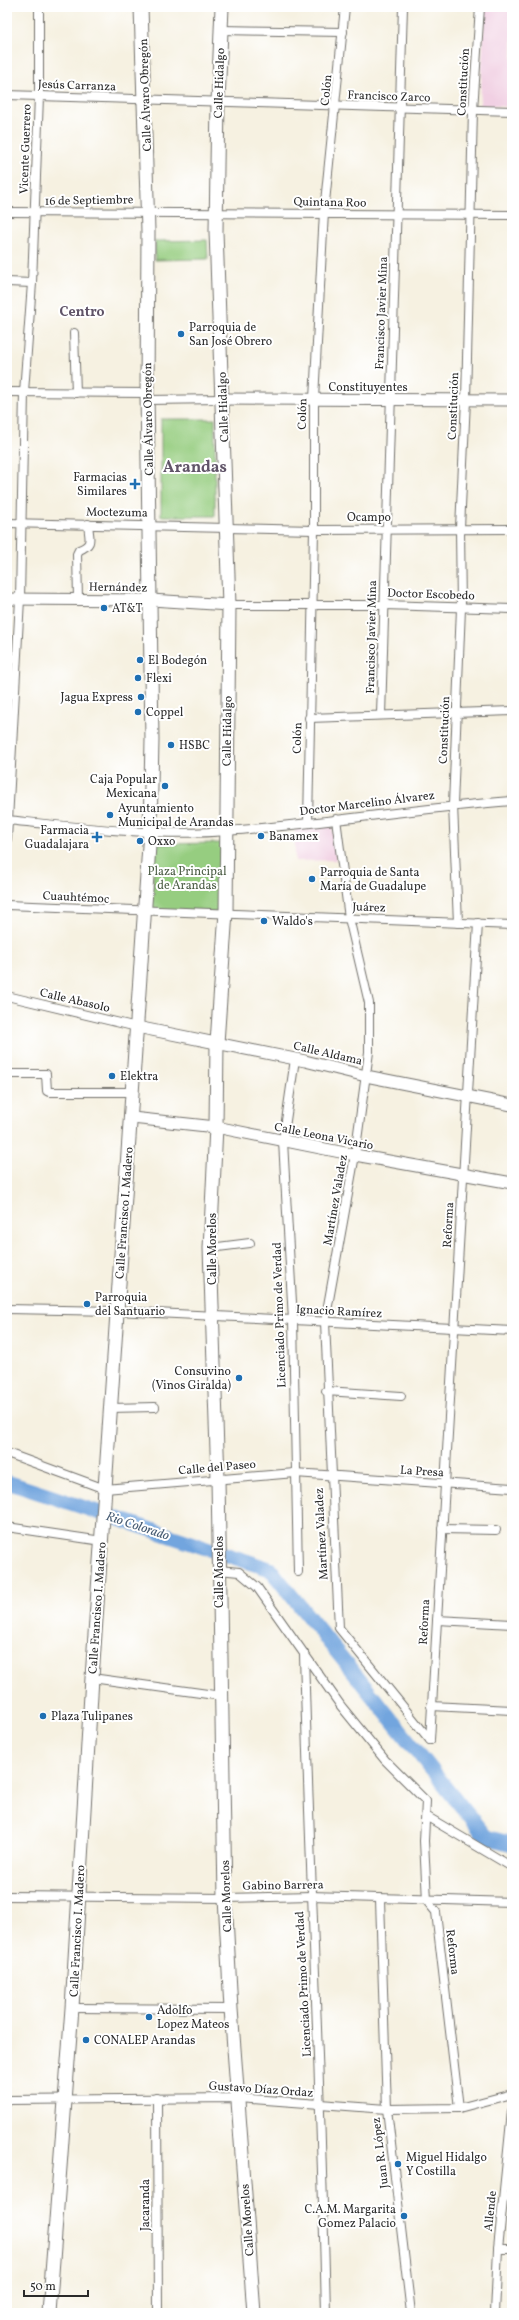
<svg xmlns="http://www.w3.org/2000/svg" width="519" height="2320" font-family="Vollkorn,serif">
  <rect width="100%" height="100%" fill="#fff"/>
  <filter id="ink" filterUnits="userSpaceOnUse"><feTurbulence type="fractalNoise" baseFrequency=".025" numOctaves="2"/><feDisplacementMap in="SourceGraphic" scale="8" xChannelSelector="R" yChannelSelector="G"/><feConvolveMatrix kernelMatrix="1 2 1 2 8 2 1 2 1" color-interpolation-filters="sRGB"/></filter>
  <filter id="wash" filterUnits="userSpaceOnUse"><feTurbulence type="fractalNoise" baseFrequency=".012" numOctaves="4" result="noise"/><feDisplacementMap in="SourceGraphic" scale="16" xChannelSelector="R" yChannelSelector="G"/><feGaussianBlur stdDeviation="0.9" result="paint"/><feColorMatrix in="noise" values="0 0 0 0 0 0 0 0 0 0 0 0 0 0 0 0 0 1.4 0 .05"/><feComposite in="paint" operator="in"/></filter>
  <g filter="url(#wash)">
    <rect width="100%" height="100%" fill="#f6f1e1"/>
    <!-- built -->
    <g fill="#f1d0e3">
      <path d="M 485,7 L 512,7 L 512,107 L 480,105 Z"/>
      <path d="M 332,826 L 336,860 L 295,861 L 295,828 Z"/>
    </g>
    <!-- green -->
    <g fill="#96cd80" stroke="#607c56">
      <path d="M 207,240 L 208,259 L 155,260 L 155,241 Z"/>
      <rect x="161" y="419" width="54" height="97"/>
      <path d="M 221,843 L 221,913 L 151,913 L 155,844 Z"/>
    </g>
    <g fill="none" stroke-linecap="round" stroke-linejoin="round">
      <!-- river -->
      <path stroke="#72a5de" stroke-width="15" d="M 7,1482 L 270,1569 L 486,1837 L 512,1844"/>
    </g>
  </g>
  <g filter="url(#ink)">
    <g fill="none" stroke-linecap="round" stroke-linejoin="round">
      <defs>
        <g id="street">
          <path d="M 221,30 L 343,32"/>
          <path d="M 7,95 L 512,111"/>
          <path d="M 7,212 L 512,215"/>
          <path d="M 7,282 L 32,283"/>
          <path d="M 74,333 L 76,393"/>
          <path d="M 7,392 L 147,393"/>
          <path d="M 147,400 L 223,399"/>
          <path d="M 7,523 L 314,530 L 512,529"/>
          <path d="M 78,599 L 77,554 L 79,550 C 94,544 89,539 88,524"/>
          <path d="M 229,605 L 384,605 L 512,609"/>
          <path d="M 381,715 L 403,7"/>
          <path d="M 309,718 L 512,711"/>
          <path d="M 336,819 L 349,918 L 369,1003 L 369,1052 L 355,1155 L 325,1322 L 339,1628 L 430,1740"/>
          <path d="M 7,820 C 76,827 159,837 227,831 C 322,824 417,808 512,801"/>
          <path d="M 308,822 L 314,530 L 314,399 L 324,212 L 345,7"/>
          <path d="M 7,839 L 20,599 L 24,392 L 32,283 L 39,96 L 39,7"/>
          <path d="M 7,905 L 512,925"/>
          <path d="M 458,923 L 453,805 L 461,608 L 460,528 L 466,400 L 473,110 L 480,7"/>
          <path d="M 7,996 L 137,1027"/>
          <path d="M 295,1059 L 283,1141 L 293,1320 L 298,1572"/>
          <path d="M 7,1074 L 46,1074 L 47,1091 L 49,1092 L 133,1092"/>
          <path d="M 210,1248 L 250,1243"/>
          <path d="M 7,1309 L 116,1311 L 512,1331"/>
          <path d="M 326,1391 L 401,1396"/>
          <path d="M 110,1408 L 155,1407"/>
          <path d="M 7,1453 L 105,1489 L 295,1473 L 512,1488"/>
          <path d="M 7,1527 L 102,1541"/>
          <path d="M 442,1529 L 496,1530"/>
          <path d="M 219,1570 L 239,1572 L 257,1587 L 341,1706 L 385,1760 L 426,1801 L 424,1841 L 427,1901 L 436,1912 L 459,2108"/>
          <path d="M 437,1620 L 512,1624"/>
          <path d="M 304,1654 C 310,1874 321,2093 326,2313"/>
          <path d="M 92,1678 L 222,1696"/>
          <path d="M 431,1706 L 512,1710"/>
          <path d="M 430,1740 L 478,923"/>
          <path d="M 426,1816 L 512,1867"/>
          <path d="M 7,1896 L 225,1898 L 311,1896 L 512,1902"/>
          <path d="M 380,1900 L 387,2109 L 411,2313"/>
          <path d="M 72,2008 L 231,2009"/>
          <path d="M 157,2098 L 158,2313"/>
          <path d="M 7,2100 L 238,2098 L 387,2109 L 459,2108 L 512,2094"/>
          <path d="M 498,2249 L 512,2249"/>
          <path d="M 495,2313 L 498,2249 L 512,2111"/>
        </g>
        <g id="secondary">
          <path d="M 223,399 L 512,400"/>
          <path d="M 7,599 L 151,600 L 229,605"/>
          <path d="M 137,1027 L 305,1061 L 366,1076 L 512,1105"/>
          <path d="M 132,1118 L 216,1127 L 355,1155 L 512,1183"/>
        </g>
        <g id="primary">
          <path d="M 222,7 L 218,102 L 216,231 L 229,605 L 226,912 L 217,1043 L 216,1127 L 210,1248 L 218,1479 L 225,1898 L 231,2009 L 254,2313"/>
          <path d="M 49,2313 L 72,2008 L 92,1678 L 150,831 L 152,740 L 147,393 L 148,231 L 141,7"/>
        </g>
      </defs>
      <!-- street casing -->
      <use href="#street" stroke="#72706b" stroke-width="10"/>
      <!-- secondary casing -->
      <use href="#secondary" stroke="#72706b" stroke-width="13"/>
      <!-- primary casing -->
      <use href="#primary" stroke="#72706b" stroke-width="15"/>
      <!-- street -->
      <use href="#street" stroke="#fff" stroke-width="8"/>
      <!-- secondary -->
      <use href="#secondary" stroke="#fff" stroke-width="11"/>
      <!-- primary -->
      <use href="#primary" stroke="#fff" stroke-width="13"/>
    </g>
  </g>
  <!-- markers -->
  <g fill="#1f6fb2" stroke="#fff" stroke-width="1.5">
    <circle cx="181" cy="334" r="4"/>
    <path d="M133 478h4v4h4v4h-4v4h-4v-4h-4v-4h4z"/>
    <circle cx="104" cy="608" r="4"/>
    <circle cx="140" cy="660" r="4"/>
    <circle cx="138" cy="678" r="4"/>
    <circle cx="141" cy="697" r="4"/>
    <circle cx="138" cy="712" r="4"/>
    <circle cx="171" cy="745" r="4"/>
    <circle cx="165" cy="786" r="4"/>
    <circle cx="110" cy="815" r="4"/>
    <circle cx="261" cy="836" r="4"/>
    <path d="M95 831h4v4h4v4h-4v4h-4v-4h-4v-4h4z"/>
    <circle cx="140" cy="841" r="4"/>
    <circle cx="312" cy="879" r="4"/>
    <circle cx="264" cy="921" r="4"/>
    <circle cx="112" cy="1076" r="4"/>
    <circle cx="87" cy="1304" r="4"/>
    <circle cx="239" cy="1378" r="4"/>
    <circle cx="43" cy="1716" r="4"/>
    <circle cx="149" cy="2017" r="4"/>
    <circle cx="86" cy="2040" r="4"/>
    <circle cx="398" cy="2164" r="4"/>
    <circle cx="404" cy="2216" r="4"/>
  </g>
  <g text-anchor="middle" stroke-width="4" stroke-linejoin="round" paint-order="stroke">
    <!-- street labels -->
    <g font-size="12" fill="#2b2b2b" stroke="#fff">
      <text transform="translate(463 82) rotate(-87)" y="4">Constitución</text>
      <text transform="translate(219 83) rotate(-88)" y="4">Calle Hidalgo</text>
      <text transform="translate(77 85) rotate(2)" y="4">Jesús Carranza</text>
      <text transform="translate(326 90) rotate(-85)" y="4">Colón</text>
      <text transform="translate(145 95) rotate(-92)" y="4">Calle Álvaro Obregón</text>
      <text transform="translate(389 96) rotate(2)" y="4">Francisco Zarco</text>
      <text transform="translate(25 149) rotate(-88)" y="4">Vicente Guerrero</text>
      <text transform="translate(89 200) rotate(-1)" y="4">16 de Septiembre</text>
      <text transform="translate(330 202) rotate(1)" y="4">Quintana Roo</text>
      <text transform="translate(381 313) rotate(-88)" y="4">Francisco Javier Mina</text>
      <text x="368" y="391">Constituyentes</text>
      <text transform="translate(453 406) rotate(-88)" y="4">Constitución</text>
      <text transform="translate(223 407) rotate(-92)" y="4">Calle Hidalgo</text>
      <text transform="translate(302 414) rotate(-89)" y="4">Colón</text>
      <text transform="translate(148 419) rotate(-91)" y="4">Calle Álvaro Obregón</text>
      <text transform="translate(117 512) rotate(1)" y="4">Moctezuma</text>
      <text x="369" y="521">Ocampo</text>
      <text transform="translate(118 587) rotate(1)" y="4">Hernández</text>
      <text transform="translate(431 594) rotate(2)" y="4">Doctor Escobedo</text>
      <text transform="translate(371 637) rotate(-89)" y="4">Francisco Javier Mina</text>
      <text transform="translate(444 730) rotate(-88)" y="4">Constitución</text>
      <text transform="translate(227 731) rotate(-89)" y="4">Calle Hidalgo</text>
      <text transform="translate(297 738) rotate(-89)" y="4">Colón</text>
      <text transform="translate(367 803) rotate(-7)" y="4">Doctor Marcelino Álvarez</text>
      <text transform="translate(76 897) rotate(3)" y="4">Cuauhtémoc</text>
      <text transform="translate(369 907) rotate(2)" y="4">Juárez</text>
      <text transform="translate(75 1000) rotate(13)" y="4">Calle Abasolo</text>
      <text transform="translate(328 1053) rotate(13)" y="4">Calle Aldama</text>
      <text transform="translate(324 1136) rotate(11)" y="4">Calle Leona Vicario</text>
      <text transform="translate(335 1200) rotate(-80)" y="4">Martínez Valadez</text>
      <text transform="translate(124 1213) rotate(-86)" y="4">Calle Francisco I. Madero</text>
      <text transform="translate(448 1225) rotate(-87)" y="4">Reforma</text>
      <text transform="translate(212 1249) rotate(-90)" y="4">Calle Morelos</text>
      <text transform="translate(339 1311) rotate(3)" y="4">Ignacio Ramírez</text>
      <text transform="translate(279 1315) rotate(-92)" y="4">Licenciado Primo de Verdad</text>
      <text transform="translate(217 1467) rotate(-5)" y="4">Calle del Paseo</text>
      <text transform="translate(422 1471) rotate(4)" y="4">La Presa</text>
      <text transform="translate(321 1534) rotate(-93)" y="4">Martínez Valadez</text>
      <text transform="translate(219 1572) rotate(-90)" y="4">Calle Morelos</text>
      <text transform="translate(97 1608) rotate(-86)" y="4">Calle Francisco I. Madero</text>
      <text transform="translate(424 1622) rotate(-87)" y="4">Reforma</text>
      <text transform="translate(283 1885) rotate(-1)" y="4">Gabino Barrera</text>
      <text transform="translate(226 1896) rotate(-92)" y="4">Calle Morelos</text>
      <text transform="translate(77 1931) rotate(-87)" y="4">Calle Francisco I. Madero</text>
      <text transform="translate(453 1952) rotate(83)" y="4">Reforma</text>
      <text transform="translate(303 1984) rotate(-93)" y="4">Licenciado Primo de Verdad</text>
      <text transform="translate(261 2089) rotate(4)" y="4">Gustavo Díaz Ordaz</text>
      <text transform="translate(380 2153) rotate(-97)" y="4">Juan R. López</text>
      <text transform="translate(145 2205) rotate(-90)" y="4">Jacaranda</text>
      <text transform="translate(490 2211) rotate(-84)" y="4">Allende</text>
      <text transform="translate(247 2220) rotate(-94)" y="4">Calle Morelos</text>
    </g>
    <!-- poi labels -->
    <g font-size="12" fill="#2b2b2b" stroke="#fff" text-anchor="start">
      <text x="189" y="331">Parroquia de<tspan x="189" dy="14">San José Obrero</tspan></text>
      <text x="127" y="481" text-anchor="end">Farmacias<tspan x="127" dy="14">Similares</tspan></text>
      <text x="112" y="612">AT&amp;T</text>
      <text x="148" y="664">El Bodegón</text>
      <text x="146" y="682">Flexi</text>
      <text x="133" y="701" text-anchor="end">Jagua Express</text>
      <text x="146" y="716">Coppel</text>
      <text x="179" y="749">HSBC</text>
      <text x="157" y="783" text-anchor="end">Caja Popular<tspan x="157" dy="14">Mexicana</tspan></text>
      <text x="118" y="812">Ayuntamiento<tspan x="118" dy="14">Municipal de Arandas</tspan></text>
      <text x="89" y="834" text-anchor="end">Farmacia<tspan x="89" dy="14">Guadalajara</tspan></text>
      <text x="269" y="840">Banamex</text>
      <text x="148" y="845">Oxxo</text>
      <text x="320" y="876">Parroquia de Santa<tspan x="320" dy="14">María de Guadalupe</tspan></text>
      <text x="272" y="925">Waldo's</text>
      <text x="120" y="1080">Elektra</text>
      <text x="95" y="1301">Parroquia<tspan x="95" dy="14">del Santuario</tspan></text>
      <text x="231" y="1375" text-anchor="end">Consuvino<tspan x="231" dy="14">(Vinos Giralda)</tspan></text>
      <text x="51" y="1720">Plaza Tulipanes</text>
      <text x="157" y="2014">Adolfo<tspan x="157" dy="14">Lopez Mateos</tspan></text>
      <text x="94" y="2044">CONALEP Arandas</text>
      <text x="406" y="2161">Miguel Hidalgo<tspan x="406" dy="14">Y Costilla</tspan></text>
      <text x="396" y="2213" text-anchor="end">C.A.M. Margarita<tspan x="396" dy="14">Gomez Palacio</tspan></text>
    </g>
    <!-- park labels -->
    <g font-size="12" fill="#4b5c44" stroke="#fff">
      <text x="187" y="875">Plaza Principal<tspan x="187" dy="14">de Arandas</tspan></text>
    </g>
    <!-- water labels -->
    <g font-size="13" font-style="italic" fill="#475c73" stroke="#fff">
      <text transform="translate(138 1525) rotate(18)" y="5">Rio Colorado</text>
    </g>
    <!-- quarter labels -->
    <g font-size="14" font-weight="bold" fill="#605468" stroke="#fff">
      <text x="82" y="316">Centro</text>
    </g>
    <!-- district labels -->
    <g font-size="16" font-weight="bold" fill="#605468" stroke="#fff">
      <text x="195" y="472">Arandas</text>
    </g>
  </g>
  <!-- margin -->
  <rect width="519" height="2320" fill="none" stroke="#fff" stroke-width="24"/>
  <!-- scale -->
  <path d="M24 2290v6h64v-6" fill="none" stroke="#2b2b2b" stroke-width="2"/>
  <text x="30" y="2290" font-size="12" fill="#2b2b2b" stroke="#ffffff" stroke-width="3" paint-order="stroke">50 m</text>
</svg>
